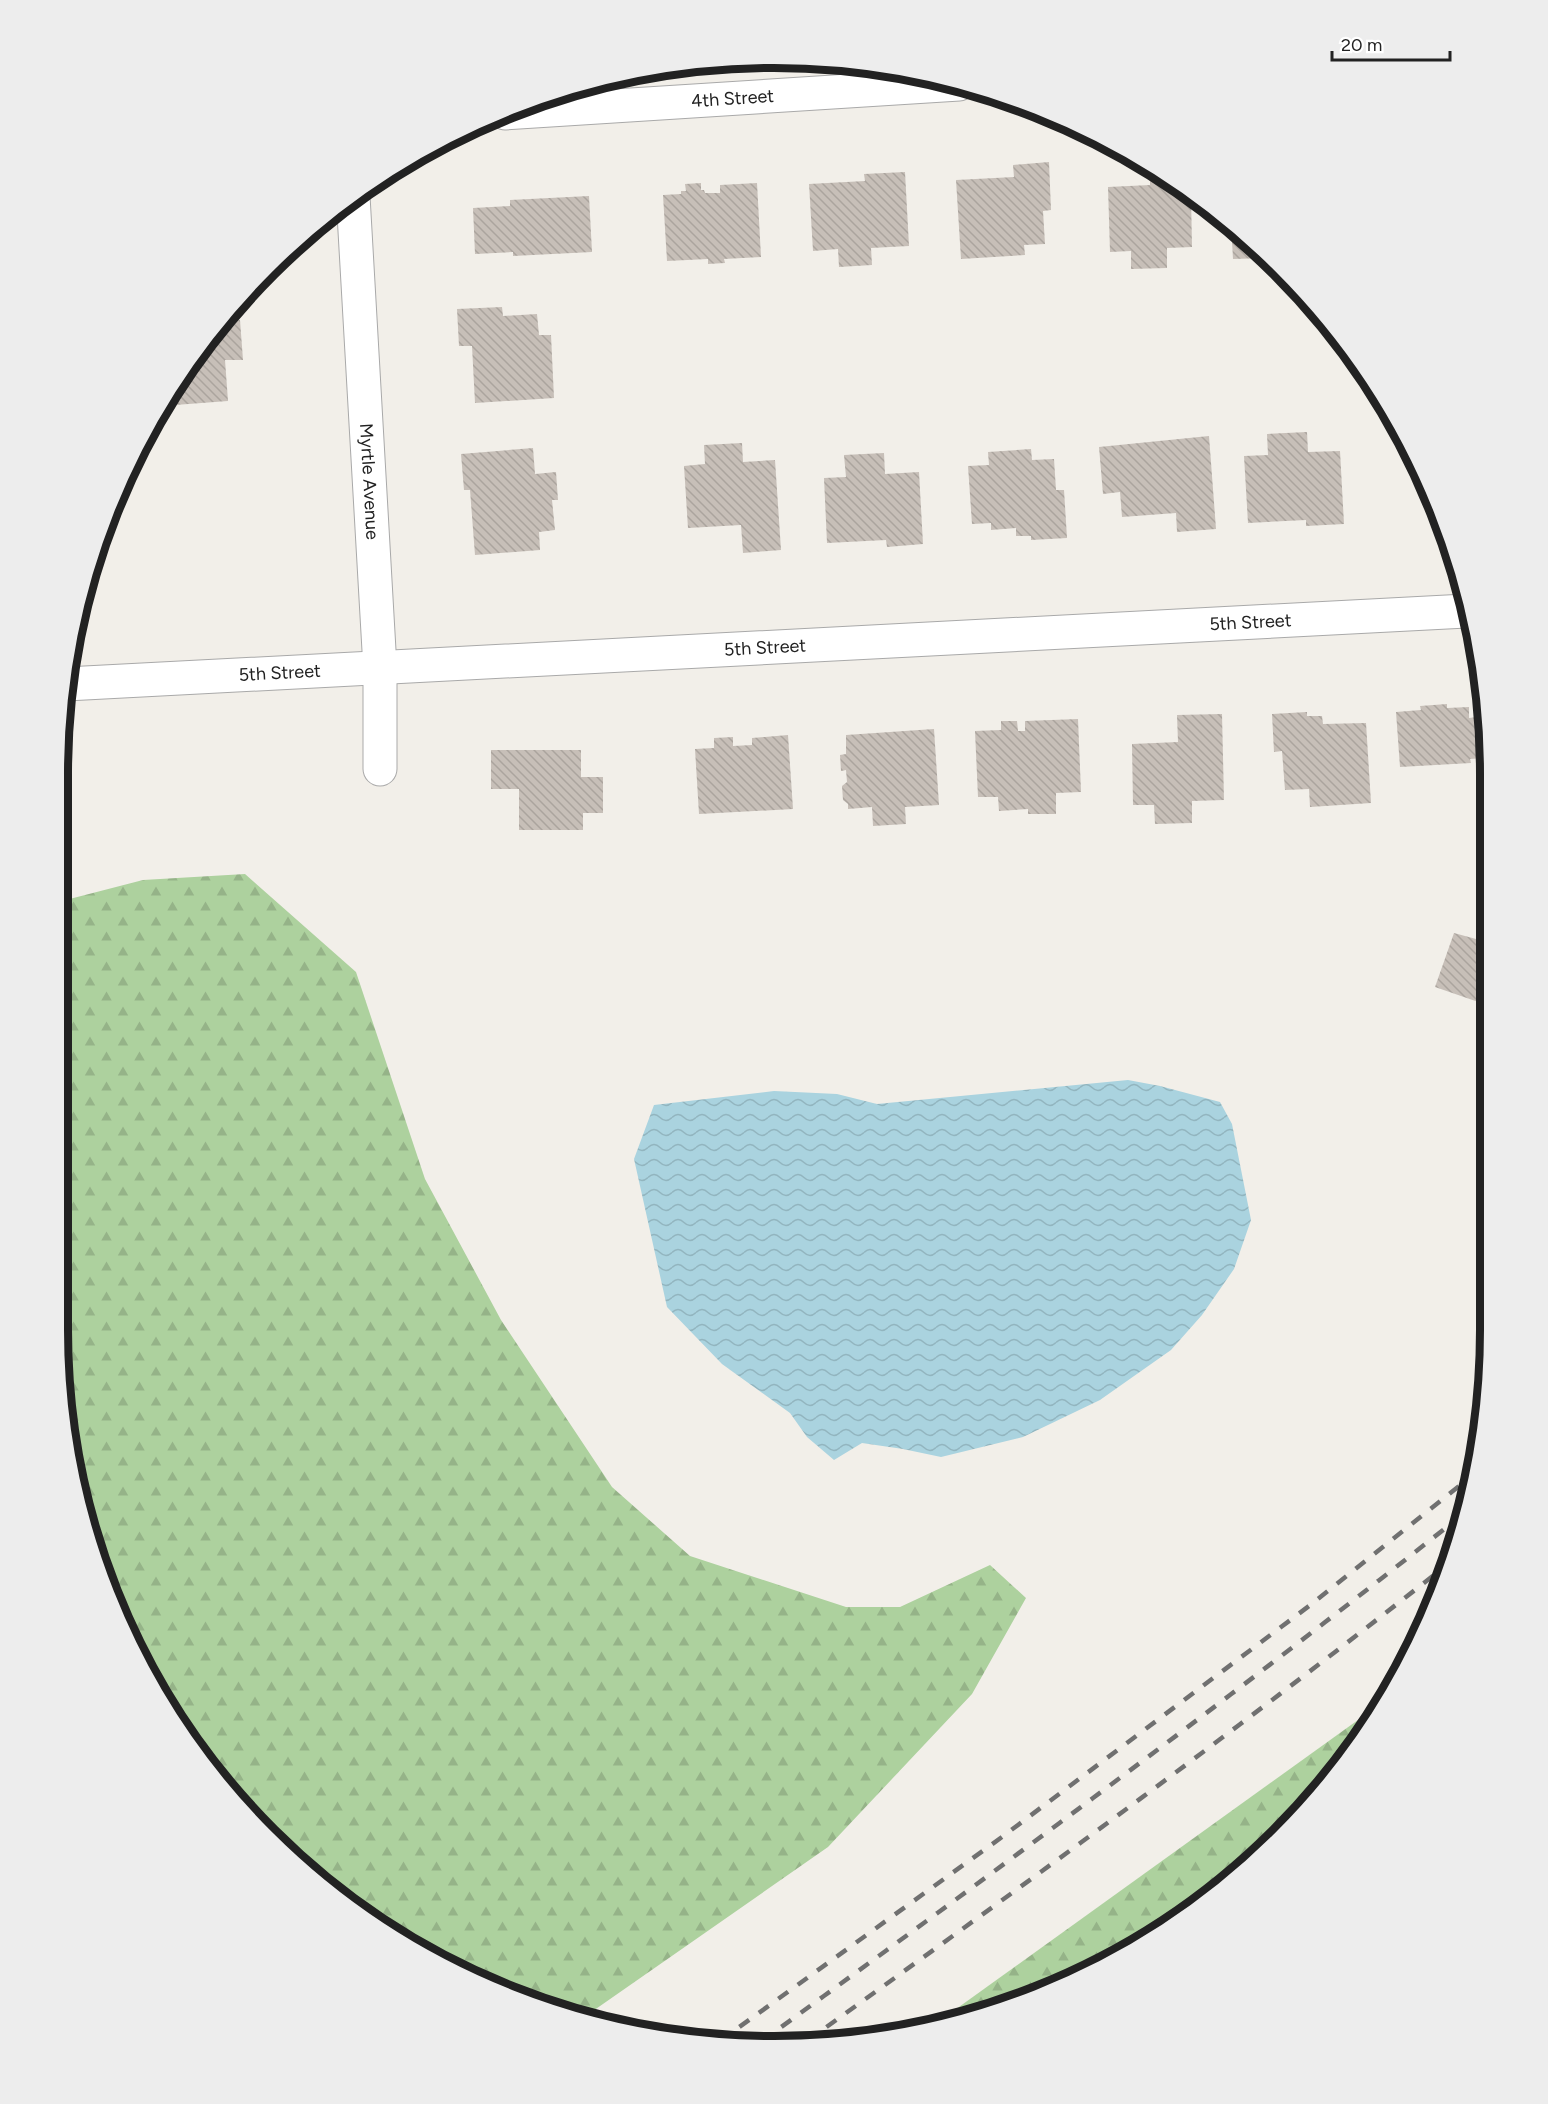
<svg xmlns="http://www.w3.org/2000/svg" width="1548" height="2104" font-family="Figtree,sans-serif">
  <defs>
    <pattern id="forest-firs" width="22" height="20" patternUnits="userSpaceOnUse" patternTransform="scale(1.5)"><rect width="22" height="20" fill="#add19e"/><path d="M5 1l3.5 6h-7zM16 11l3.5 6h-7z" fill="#95b388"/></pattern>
    <pattern id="water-waves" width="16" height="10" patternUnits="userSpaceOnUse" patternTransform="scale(1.5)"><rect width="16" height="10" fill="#aad3df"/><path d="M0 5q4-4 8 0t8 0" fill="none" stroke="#92b5bf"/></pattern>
    <pattern id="building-back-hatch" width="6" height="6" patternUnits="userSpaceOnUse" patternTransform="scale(1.5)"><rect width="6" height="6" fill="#c7bfb8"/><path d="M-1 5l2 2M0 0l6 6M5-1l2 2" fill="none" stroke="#aba49e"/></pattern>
  </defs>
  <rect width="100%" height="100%" fill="#f2efe9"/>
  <!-- forest -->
  <g fill="url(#forest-firs)">
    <path d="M 245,874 L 356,972 L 425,1179 L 501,1320 L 612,1487 L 690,1556 L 846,1607 L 900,1607 L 990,1565 L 1026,1598 L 972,1694 L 828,1847 L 580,2020 L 457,1973 L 301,1869 L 178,1728 L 112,1605 L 82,1516 L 57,1330 L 58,902 L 143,880 Z"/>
    <path d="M 1383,1702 L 1343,1767 L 1211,1899 L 1049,1992 L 938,2022 Z"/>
  </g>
  <!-- water -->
  <path fill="url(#water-waves)" d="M 1128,1080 L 1160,1086 L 1220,1102 L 1232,1124 L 1251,1220 L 1234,1269 L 1202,1315 L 1171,1350 L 1100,1400 L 1023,1437 L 941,1457 L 903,1449 L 862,1443 L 834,1460 L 807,1437 L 790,1413 L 722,1364 L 667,1307 L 634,1159 L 654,1105 L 774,1091 L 837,1094 L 877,1104 Z"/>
  <!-- building -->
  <g fill="url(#building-back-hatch)">
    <path d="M 1049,162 L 1051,210 L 1043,211 L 1045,244 L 1024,245 L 1025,255 L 961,259 L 956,180 L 1014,177 L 1013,165 Z"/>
    <path d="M 1150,165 L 1191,195 L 1192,247 L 1167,248 L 1167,268 L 1131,269 L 1131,251 L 1110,252 L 1108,187 L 1150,185 Z"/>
    <path d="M 905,172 L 909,246 L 871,248 L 872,265 L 839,267 L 838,249 L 813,251 L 809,184 L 865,181 L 864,174 Z"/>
    <path d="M 701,183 L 701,190 L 704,190 L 705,193 L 720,193 L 720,185 L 757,183 L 761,257 L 724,259 L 725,263 L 708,264 L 708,259 L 667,261 L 663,195 L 681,194 L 681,191 L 686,191 L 685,184 Z"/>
    <path d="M 589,196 L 592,252 L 513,256 L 513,252 L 475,254 L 473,208 L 510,206 L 510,200 Z"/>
    <path d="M 1231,224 L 1246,235 L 1268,258 L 1233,259 Z"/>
    <path d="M 1270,259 L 1273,263 L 1284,274 L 1271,275 Z"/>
    <path d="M 502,307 L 503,316 L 537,314 L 539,335 L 551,335 L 554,398 L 475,403 L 472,346 L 459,346 L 457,309 Z"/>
    <path d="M 240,320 L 243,360 L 225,360 L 228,401 L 162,406 L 178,376 L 219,322 Z"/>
    <path d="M 1307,432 L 1308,452 L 1340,451 L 1344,524 L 1306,526 L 1306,520 L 1248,523 L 1244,456 L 1268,455 L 1267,434 Z"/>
    <path d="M 1209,436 L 1216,529 L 1177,532 L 1176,513 L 1122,517 L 1120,492 L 1103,494 L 1099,447 Z"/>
    <path d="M 742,443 L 743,462 L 775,460 L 781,550 L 743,553 L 741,525 L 688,528 L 684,466 L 705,464 L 704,445 Z"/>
    <path d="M 533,448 L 535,474 L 556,472 L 558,500 L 552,500 L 555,530 L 539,532 L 540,550 L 475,555 L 470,490 L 464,490 L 461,454 Z"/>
    <path d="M 1031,449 L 1032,460 L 1054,459 L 1056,490 L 1064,490 L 1067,538 L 1031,540 L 1031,536 L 1016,536 L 1016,528 L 991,530 L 991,523 L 972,524 L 968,466 L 989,465 L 988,452 Z"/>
    <path d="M 884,453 L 885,474 L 919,472 L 923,544 L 887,547 L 886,540 L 827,543 L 824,478 L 846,477 L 844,455 Z"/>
    <path d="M 1447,704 L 1447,708 L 1469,707 L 1469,718 L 1485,716 L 1485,758 L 1470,759 L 1471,763 L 1400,767 L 1396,712 L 1421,710 L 1420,706 Z"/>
    <path d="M 1307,712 L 1307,716 L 1322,716 L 1323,724 L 1366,723 L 1371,803 L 1310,807 L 1309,789 L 1285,790 L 1282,751 L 1274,752 L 1272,714 Z"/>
    <path d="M 1222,714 L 1224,800 L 1192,801 L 1192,823 L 1155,824 L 1154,805 L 1133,805 L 1132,744 L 1178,742 L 1177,715 Z"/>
    <path d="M 1078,719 L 1081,792 L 1056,793 L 1056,814 L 1028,814 L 1028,809 L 999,811 L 998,797 L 978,797 L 975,731 L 1001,730 L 1001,721 L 1017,721 L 1018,731 L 1025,731 L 1025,721 Z"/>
    <path d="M 934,729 L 939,805 L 905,807 L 906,824 L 873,826 L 872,807 L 848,809 L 848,804 L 843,800 L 842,786 L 847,782 L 846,770 L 841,771 L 840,755 L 846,754 L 846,735 Z"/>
    <path d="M 788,735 L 793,809 L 699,814 L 695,749 L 714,748 L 714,738 L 733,737 L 733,746 L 752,745 L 752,738 Z"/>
    <path d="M 491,750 L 581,750 L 581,777 L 603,777 L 603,813 L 583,813 L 583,830 L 519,830 L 519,789 L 491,789 Z"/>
    <path d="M 58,798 L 60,798 L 62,846 L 58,846 Z"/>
    <path d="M 1454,933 L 1487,942 L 1487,1005 L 1435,987 Z"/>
  </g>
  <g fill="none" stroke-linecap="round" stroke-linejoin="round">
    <defs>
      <g id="minor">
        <path id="s1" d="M 505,113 L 959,84"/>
        <path id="s2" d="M 353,196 L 380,668 L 380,769"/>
        <path id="s3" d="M 66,684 L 1466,611"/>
      </g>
    </defs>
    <!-- minor casing -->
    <use href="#minor" stroke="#a9a9a9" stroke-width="35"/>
    <!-- minor -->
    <use href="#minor" stroke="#fff" stroke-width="33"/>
    <!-- rail -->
    <g stroke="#707070" stroke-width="4.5" stroke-dasharray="12 12" stroke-linecap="butt">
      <path d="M 720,2041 L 1002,1837 L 1309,1606 L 1473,1475"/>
      <path d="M 762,2041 C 1000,1868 1237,1694 1467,1511"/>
      <path d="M 807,2041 C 1023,1886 1239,1729 1448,1564"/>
    </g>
  </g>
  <g text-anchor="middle" stroke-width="5" stroke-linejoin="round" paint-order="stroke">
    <!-- street labels -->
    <g font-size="18" fill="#222" stroke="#fff">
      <text dy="6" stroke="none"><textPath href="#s1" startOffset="228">4th Street</textPath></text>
      <text dy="6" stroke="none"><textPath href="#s2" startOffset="286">Myrtle Avenue</textPath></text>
      <text dy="6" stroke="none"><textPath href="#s3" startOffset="1186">5th Street</textPath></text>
      <text dy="6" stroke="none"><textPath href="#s3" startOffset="700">5th Street</textPath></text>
      <text dy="6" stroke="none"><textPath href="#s3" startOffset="214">5th Street</textPath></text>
    </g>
  </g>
  <!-- crop -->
  <path d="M0 0H1548V2104H0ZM774 68H774A706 706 0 0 1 1480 774V1330A706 706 0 0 1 774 2036H774A706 706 0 0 1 68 1330V774A706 706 0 0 1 774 68Z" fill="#ededed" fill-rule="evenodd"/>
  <path fill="none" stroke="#222" stroke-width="8" d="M774 68H774A706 706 0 0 1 1480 774V1330A706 706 0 0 1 774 2036H774A706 706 0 0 1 68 1330V774A706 706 0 0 1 774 68Z"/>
  <!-- scale -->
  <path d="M1332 51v9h118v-9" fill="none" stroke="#222222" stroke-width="3"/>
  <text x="1341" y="51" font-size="18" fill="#222222" stroke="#ffffff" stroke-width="4.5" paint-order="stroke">20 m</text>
</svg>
